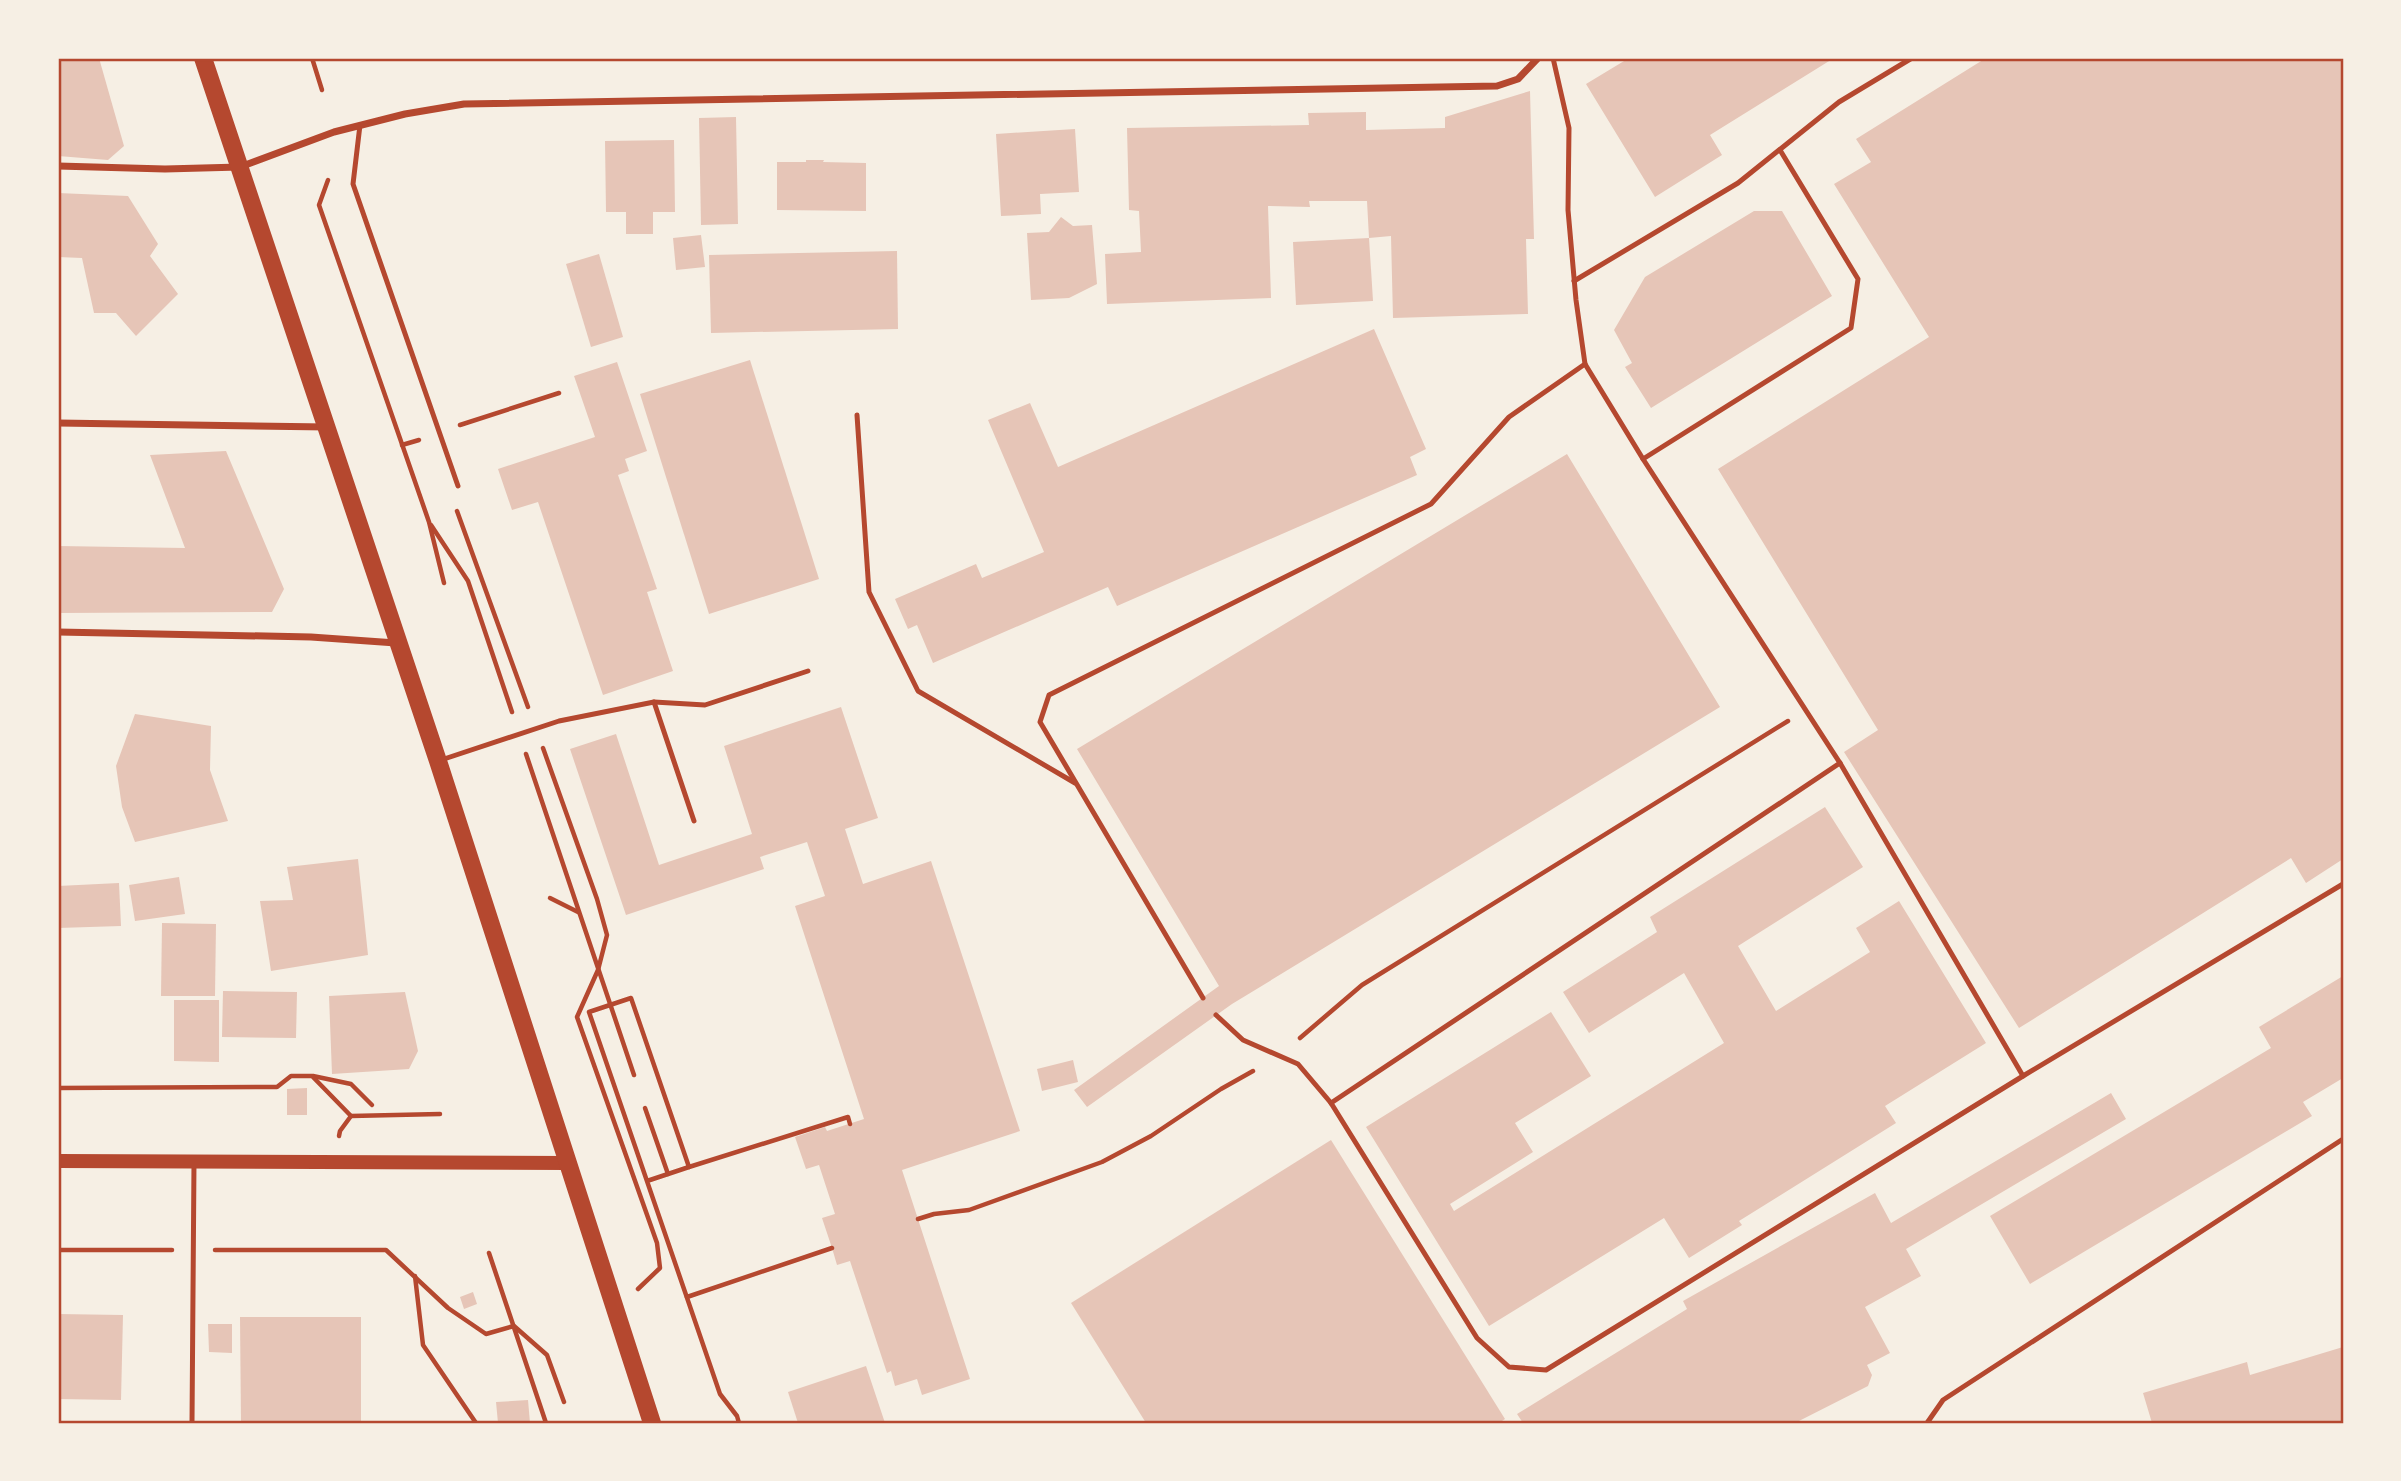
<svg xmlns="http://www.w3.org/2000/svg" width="2401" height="1481" font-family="'Source Sans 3',sans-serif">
  <rect width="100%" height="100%" fill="#f6efe4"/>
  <!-- building -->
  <g fill="#e6c5b7">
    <path d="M 58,58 L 99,58 L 124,146 L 108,160 L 58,156 Z"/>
    <path d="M 1629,58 L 1834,58 L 1710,135 L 1722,155 L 1655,197 L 1586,84 Z"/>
    <path d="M 1986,58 L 2343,58 L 2343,859 L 2306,883 L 2291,858 L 2019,1028 L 1844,752 L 1878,730 L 1718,469 L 1929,337 L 1834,184 L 1871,162 L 1856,139 Z"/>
    <path d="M 1530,91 L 1534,239 L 1526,239 L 1528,314 L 1393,318 L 1391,236 L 1369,238 L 1367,201 L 1309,201 L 1310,207 L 1268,206 L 1271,298 L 1107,304 L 1105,254 L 1141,252 L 1139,211 L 1129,210 L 1127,128 L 1309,125 L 1308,113 L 1366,112 L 1366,130 L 1445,128 L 1445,117 Z"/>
    <path d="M 736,117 L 738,224 L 701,225 L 699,118 Z"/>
    <path d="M 1075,129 L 1079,192 L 1040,194 L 1041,214 L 1001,216 L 996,134 Z"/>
    <path d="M 674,140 L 675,212 L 653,212 L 653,234 L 626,234 L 626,212 L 606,212 L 605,141 Z"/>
    <path d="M 806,160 L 824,160 L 823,162 L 866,163 L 866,211 L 777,210 L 777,162 L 806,162 Z"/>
    <path d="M 58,193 L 128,196 L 158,244 L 150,256 L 178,294 L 136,336 L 116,313 L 94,313 L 82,258 L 58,257 Z"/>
    <path d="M 1754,211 L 1782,211 L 1832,296 L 1651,408 L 1625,367 L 1632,363 L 1614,330 L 1645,277 Z"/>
    <path d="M 1061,217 L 1073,226 L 1092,225 L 1097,284 L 1069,298 L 1031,300 L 1027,233 L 1049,232 Z"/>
    <path d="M 701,235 L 705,267 L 676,270 L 673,238 Z"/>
    <path d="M 1369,238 L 1373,301 L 1296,305 L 1293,242 Z"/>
    <path d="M 897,251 L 898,329 L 711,333 L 709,255 Z"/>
    <path d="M 599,254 L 623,337 L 591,347 L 566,264 Z"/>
    <path d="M 1374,329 L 1426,449 L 1410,457 L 1417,475 L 1117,606 L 1108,587 L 933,663 L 917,625 L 908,629 L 895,599 L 976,564 L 982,578 L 1044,552 L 988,420 L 1030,403 L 1058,467 Z"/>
    <path d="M 750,360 L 819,579 L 709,614 L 640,394 Z"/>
    <path d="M 617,362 L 647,451 L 625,459 L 629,471 L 618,475 L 657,589 L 647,592 L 673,671 L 603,695 L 538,502 L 512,510 L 498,469 L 595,437 L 574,376 Z"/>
    <path d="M 226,451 L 284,589 L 272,612 L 58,613 L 58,546 L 185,548 L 150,455 Z"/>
    <path d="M 1567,454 L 1720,707 L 1232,1004 L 1087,1107 L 1074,1090 L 1219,986 L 1077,749 Z"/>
    <path d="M 841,707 L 878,818 L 845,829 L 863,884 L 931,861 L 1020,1131 L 902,1170 L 970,1379 L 922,1395 L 917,1379 L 895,1386 L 891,1371 L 887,1373 L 850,1261 L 837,1265 L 832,1248 L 822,1218 L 835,1214 L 819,1165 L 806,1169 L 795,1137 L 825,1127 L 827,1131 L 864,1119 L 795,906 L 825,896 L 807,842 L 760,857 L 764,869 L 626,915 L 570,749 L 616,734 L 659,865 L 752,834 L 724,746 Z"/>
    <path d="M 135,714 L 211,726 L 210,770 L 228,821 L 135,842 L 122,807 L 116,766 Z"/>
    <path d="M 1825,807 L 1863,867 L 1738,946 L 1776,1011 L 1870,952 L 1856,928 L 1899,901 L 1986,1043 L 1885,1106 L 1896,1123 L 1739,1221 L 1742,1225 L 1689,1258 L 1664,1218 L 1489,1326 L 1366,1127 L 1551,1012 L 1591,1076 L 1515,1123 L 1533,1152 L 1450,1204 L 1454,1211 L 1724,1043 L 1684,973 L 1589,1033 L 1563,992 L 1657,932 L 1650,917 Z"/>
    <path d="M 358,859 L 368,955 L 271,971 L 260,901 L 293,900 L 287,867 Z"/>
    <path d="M 179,877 L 185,914 L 135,921 L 129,885 Z"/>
    <path d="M 119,883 L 121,926 L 58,928 L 58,886 Z"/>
    <path d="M 162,923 L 216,924 L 215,996 L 161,996 Z"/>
    <path d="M 2343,976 L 2343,1078 L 2303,1102 L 2312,1116 L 2030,1284 L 1990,1216 L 2271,1048 L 2259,1027 Z"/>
    <path d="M 223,991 L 297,992 L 296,1038 L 222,1037 Z"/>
    <path d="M 405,992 L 418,1051 L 409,1069 L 332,1074 L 329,996 Z"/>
    <path d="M 174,1000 L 219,1000 L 219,1062 L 174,1061 Z"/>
    <path d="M 1073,1060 L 1078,1082 L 1042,1091 L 1037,1069 Z"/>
    <path d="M 307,1088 L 307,1115 L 287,1115 L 287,1089 Z"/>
    <path d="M 2111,1093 L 2126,1119 L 1906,1249 L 1921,1276 L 1865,1307 L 1890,1353 L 1867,1365 L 1872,1375 L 1868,1386 L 1795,1423 L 1523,1423 L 1517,1414 L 1687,1309 L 1683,1301 L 1875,1193 L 1891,1223 Z"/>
    <path d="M 1331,1140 L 1505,1419 L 1499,1423 L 1146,1423 L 1071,1303 Z"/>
    <path d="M 473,1292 L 477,1304 L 464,1309 L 460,1297 Z"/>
    <path d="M 58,1314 L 123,1315 L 121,1400 L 58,1399 Z"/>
    <path d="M 240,1317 L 361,1317 L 361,1423 L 241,1423 Z"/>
    <path d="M 208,1324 L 232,1324 L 232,1353 L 209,1352 Z"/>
    <path d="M 2343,1347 L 2343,1423 L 2152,1423 L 2143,1393 L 2247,1362 L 2250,1375 Z"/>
    <path d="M 866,1366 L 885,1423 L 798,1423 L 788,1392 Z"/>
    <path d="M 528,1400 L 530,1423 L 498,1423 L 496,1402 Z"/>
  </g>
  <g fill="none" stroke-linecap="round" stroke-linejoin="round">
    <!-- path -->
    <g stroke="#b5482f" stroke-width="4.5">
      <path d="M 312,58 L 322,90"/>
      <path d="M 328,180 L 319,205 L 429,522 L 444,583"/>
      <path d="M 460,425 L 559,393"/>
      <path d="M 402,445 L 419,440"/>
      <path d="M 457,511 L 528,707"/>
      <path d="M 431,525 L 468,581 L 512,712"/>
      <path d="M 543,748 L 597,899 L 607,935 L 598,970 L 577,1017 L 657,1243 L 660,1268 L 638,1289"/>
      <path d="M 526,754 L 634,1075"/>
      <path d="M 550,898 L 578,912"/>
      <path d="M 1300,1038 L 1362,985 L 1788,721"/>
      <path d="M 313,1076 L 351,1084 L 372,1105"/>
      <path d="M 58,1088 L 277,1087 L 291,1076 L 312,1076 L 351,1116 L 440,1114"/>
      <path d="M 645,1108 L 668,1174"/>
      <path d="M 339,1136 L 340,1131 L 351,1116"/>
      <path d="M 689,1167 L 848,1117 L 850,1124"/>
      <path d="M 647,1181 L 689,1167 L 631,998 L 589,1012 L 720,1394 L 737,1416 L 739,1423"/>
      <path d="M 918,1219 L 934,1214 L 969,1210 L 1102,1162 L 1151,1136 L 1221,1089 L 1253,1071"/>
      <path d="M 58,1250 L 172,1250"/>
      <path d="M 215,1250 L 386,1250 L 448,1308 L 486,1334 L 514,1326 L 547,1355 L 564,1402"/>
      <path d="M 489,1253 L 546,1423"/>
      <path d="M 415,1276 L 423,1345 L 476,1423"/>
      <path d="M 687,1297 L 832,1248"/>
    </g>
    <!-- service -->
    <g stroke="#b5482f" stroke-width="5">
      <path d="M 1553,58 L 1569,128 L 1568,210 L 1576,300 L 1585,364 L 1643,459 L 1840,763 L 2023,1076"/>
      <path d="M 360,125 L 353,184 L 458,486"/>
      <path d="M 1574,281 L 1738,183 L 1839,102 L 1912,58"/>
      <path d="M 857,415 L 869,592 L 918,691 L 1075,783"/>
      <path d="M 1643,459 L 1851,328 L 1858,279 L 1780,150"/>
      <path d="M 654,702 L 705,705 L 808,671"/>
      <path d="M 441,760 L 559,721 L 654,702 L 694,821"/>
      <path d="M 1203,998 L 1040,722 L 1049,695 L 1431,504 L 1509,417 L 1585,364"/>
      <path d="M 1216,1015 L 1243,1040 L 1298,1064 L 1331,1103 L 1477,1338 L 1509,1367 L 1546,1370 L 2023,1076 L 2343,884"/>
      <path d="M 1331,1103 L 1840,763"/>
      <path d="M 192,1423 L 194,1162"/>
      <path d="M 1927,1423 L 1943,1400 L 2343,1139"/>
    </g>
    <!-- minor -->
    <g stroke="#b5482f" stroke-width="7">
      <path d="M 58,166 L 165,169 L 240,167 L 334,132 L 405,114 L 464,104 L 1497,86 L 1518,79 L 1538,58"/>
      <path d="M 58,423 L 327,427"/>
      <path d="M 58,632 L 311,637 L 396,643"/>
    </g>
    <!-- secondary -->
    <path stroke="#b5482f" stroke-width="14" d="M 58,1161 L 567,1163"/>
    <!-- primary -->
    <path stroke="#b5482f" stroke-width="18" d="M 203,58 L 438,761 L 652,1423"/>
  </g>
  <!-- border -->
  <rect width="2401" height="1481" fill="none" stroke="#f6efe4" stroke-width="119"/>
  <rect x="60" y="60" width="2282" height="1362" fill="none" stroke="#b5482f" stroke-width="2.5"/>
</svg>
